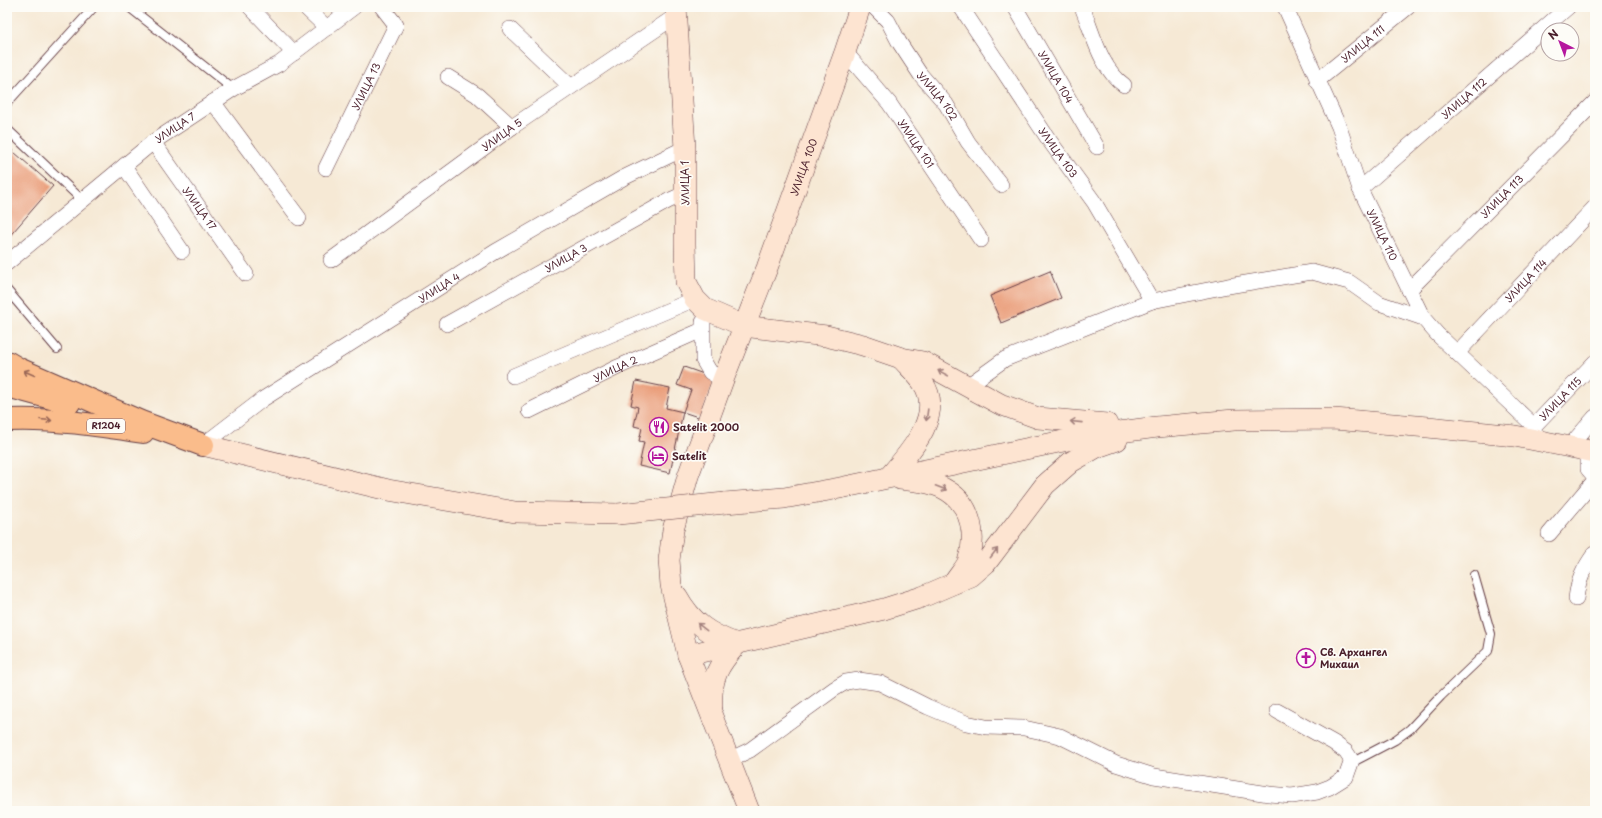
<svg xmlns="http://www.w3.org/2000/svg" width="1602" height="818" font-family="'Playpen Sans',sans-serif">
  <rect width="100%" height="100%" fill="#fdfcf7"/>
  <filter id="ink" filterUnits="userSpaceOnUse"><feTurbulence type="fractalNoise" baseFrequency=".025" numOctaves="2"/><feDisplacementMap in="SourceGraphic" scale="8" xChannelSelector="R" yChannelSelector="G"/><feConvolveMatrix kernelMatrix="1 2 1 2 8 2 1 2 1" color-interpolation-filters="sRGB"/></filter>
  <filter id="wash" filterUnits="userSpaceOnUse"><feTurbulence type="fractalNoise" baseFrequency=".012" numOctaves="4" result="noise"/><feDisplacementMap in="SourceGraphic" scale="16" xChannelSelector="R" yChannelSelector="G"/><feGaussianBlur stdDeviation="0.9" result="paint"/><feColorMatrix in="noise" values="0 0 0 0 0 0 0 0 0 0 0 0 0 0 0 0 0 1.4 0 .05"/><feComposite in="paint" operator="in"/></filter>
  <g filter="url(#wash)">
    <rect width="100%" height="100%" fill="#f6e9d5"/>
    <g id="blocks">
      <!-- building -->
      <g fill="#ea9e7a">
        <path d="M 7,146 L 53,186 L 7,239 Z"/>
        <path d="M 1050,271 L 1061,298 L 1001,323 L 990,296 Z"/>
        <path d="M 684,367 L 715,378 L 701,418 L 683,412 L 691,390 L 677,385 Z"/>
        <path d="M 636,381 L 670,388 L 666,408 L 683,412 L 670,473 L 639,466 L 644,442 L 639,441 L 642,428 L 634,426 L 638,407 L 631,405 Z"/>
      </g>
    </g>
  </g>
  <g filter="url(#ink)">
    <use href="#blocks" fill-opacity="0" stroke="#643d44" stroke-width="1"/>
    <g fill="none" stroke-linecap="round" stroke-linejoin="round">
      <defs>
        <g id="lane">
          <path d="M 129,7 L 233,89"/>
          <path d="M 7,103 L 94,7"/>
          <path d="M 7,129 L 82,200"/>
          <path d="M 7,290 L 57,349"/>
          <path d="M 1351,763 L 1395,740 L 1410,729 L 1441,696 L 1488,651 L 1491,634 L 1474,575"/>
        </g>
        <g id="street">
          <path d="M 250,7 L 294,53"/>
          <path d="M 305,7 L 327,28"/>
          <path id="s1" d="M 874,7 L 888,21 L 899,42 L 920,74 L 946,104 L 968,142 L 1001,185"/>
          <path id="s2" d="M 961,7 L 1049,140 L 1094,202 L 1152,301"/>
          <path id="s3" d="M 1015,7 L 1097,147"/>
          <path d="M 1082,7 C 1093,33 1100,68 1124,85"/>
          <path id="s4" d="M 1285,7 L 1339,127 L 1360,189 L 1423,318 L 1437,334 L 1534,426"/>
          <path d="M 510,29 L 570,86"/>
          <path id="s5" d="M 845,52 L 889,103 L 981,240"/>
          <path d="M 448,77 L 477,95 L 512,127"/>
          <path id="s6" d="M 1317,81 L 1408,7"/>
          <path d="M 213,102 L 299,218"/>
          <path id="s7" d="M 153,142 L 246,274"/>
          <path d="M 124,166 L 182,251"/>
          <path id="s8" d="M 326,168 L 396,25 L 382,7"/>
          <path id="s9" d="M 1360,189 L 1568,7"/>
          <path id="s10" d="M 331,260 L 512,127 L 677,15"/>
          <path id="s11" d="M 7,263 L 153,142 L 233,89 L 279,64 L 354,7"/>
          <path id="s12" d="M 1409,290 L 1595,102"/>
          <path d="M 703,322 L 703,360 L 710,372 L 723,380"/>
          <path id="s13" d="M 447,324 L 668,201 L 686,193"/>
          <path id="s14" d="M 1457,353 L 1595,207"/>
          <path d="M 513,376 L 695,299"/>
          <path d="M 966,387 L 1005,359 L 1152,301 L 1228,286 L 1312,272 L 1349,282 L 1379,303 L 1423,318"/>
          <path id="s15" d="M 529,411 L 618,367 L 702,330"/>
          <path id="s16" d="M 1535,437 L 1534,426 L 1595,362"/>
          <path id="s17" d="M 203,445 L 263,399 L 495,252 L 623,178 L 685,148"/>
          <path d="M 1568,448 L 1595,417"/>
          <path d="M 1588,450 L 1588,469 L 1595,477"/>
          <path d="M 1549,534 L 1595,480"/>
          <path d="M 1576,599 C 1578,580 1584,568 1595,553"/>
          <path d="M 729,760 L 750,750 L 834,689 L 846,682 L 859,680 L 880,683 L 928,707 L 966,723 L 986,727 L 1024,728 L 1060,736 L 1116,764 L 1154,776 L 1269,794 L 1292,796 L 1317,792 L 1330,787 L 1346,777 L 1351,763 L 1350,758 L 1346,752 L 1334,743 L 1277,711"/>
        </g>
        <g id="secondary">
          <path d="M 676,7 L 685,148 L 685,244 L 686,282 L 695,299 L 705,309 L 744,326 L 826,336 L 863,345 L 901,358 L 923,362 L 1000,404 L 1038,418 L 1107,424"/>
          <path d="M 203,445 L 388,490 L 515,512 L 618,514"/>
          <path d="M 889,477 C 908,454 945,416 923,383 C 917,374 908,366 901,358"/>
          <path d="M 900,479 C 916,481 934,482 948,491 C 972,506 977,537 968,562 C 965,569 958,576 954,583"/>
          <path d="M 725,503 L 784,498 L 840,488 L 1082,437 L 1157,427 L 1234,420 L 1334,419 L 1428,427 L 1515,436 L 1595,452"/>
          <path d="M 677,596 C 692,623 709,634 737,644"/>
          <path d="M 688,655 L 884,609 L 922,597 L 971,576 L 986,563 L 1045,485 L 1071,462 L 1097,447 L 1117,440"/>
          <path d="M 712,707 C 710,679 718,665 737,644"/>
          <path id="s18" d="M 749,811 L 688,655 L 671,585 L 669,560 L 673,530 L 688,476 L 723,380 L 767,268 L 845,52 L 860,7"/>
        </g>
        <g id="primary">
          <path d="M 7,362 L 19,369 L 141,422 L 203,445"/>
          <path d="M 7,386 L 69,403"/>
          <path d="M 7,420 C 53,418 98,425 143,432"/>
        </g>
      </defs>
      <!-- lane casing -->
      <use href="#lane" stroke="#643d44" stroke-width="10"/>
      <!-- street casing -->
      <use href="#street" stroke="#643d44" stroke-width="16"/>
      <!-- secondary casing -->
      <use href="#secondary" stroke="#643d44" stroke-width="22"/>
      <!-- primary casing -->
      <use href="#primary" stroke="#643d44" stroke-width="24"/>
      <!-- lane -->
      <use href="#lane" stroke="#fff" stroke-width="8"/>
      <!-- street -->
      <use href="#street" stroke="#fff" stroke-width="15"/>
      <!-- secondary -->
      <use href="#secondary" stroke="#fde4d1" stroke-width="21"/>
      <!-- primary -->
      <use href="#primary" stroke="#fabc8b" stroke-width="22"/>
      <defs>
        <path id="secondary-bridge" d="M 618,514 L 725,503"/>
      </defs>
      <!-- secondary-bridge casing -->
      <use href="#secondary-bridge" stroke="#643d44" stroke-width="22" stroke-linecap="butt"/>
      <!-- secondary-bridge -->
      <use href="#secondary-bridge" stroke="#fde4d1" stroke-width="21"/>
    </g>
    <!-- one-way arrows -->
    <defs><path id="oneway-shaft" d="M-6 0H5M1.5-3L5.5 0L1.5 3" fill="none" stroke-width="1.6" stroke-linecap="round" stroke-linejoin="round"/></defs>
    <g stroke="#996656">
      <use href="#oneway-shaft" transform="translate(29 373) rotate(-156)"/>
      <use href="#oneway-shaft" transform="translate(46 420) rotate(5)"/>
    </g>
    <g stroke="#a4827e">
      <use href="#oneway-shaft" transform="translate(943 373) rotate(-152)"/>
      <use href="#oneway-shaft" transform="translate(927 415) rotate(98)"/>
      <use href="#oneway-shaft" transform="translate(1076 422) rotate(-174)"/>
      <use href="#oneway-shaft" transform="translate(941 488) rotate(21)"/>
      <use href="#oneway-shaft" transform="translate(994 553) rotate(-52)"/>
      <use href="#oneway-shaft" transform="translate(702 627) rotate(-142)"/>
    </g>
  </g>
  <!-- icons -->
  <defs>
    <symbol id="restaurant-ring" viewBox="-11 -11 22 22"><circle r="9.5" fill="#fdfcf7" stroke="#b5179e" stroke-width="1.5"/><path d="M-5-6h1v4h1v-4h1v4h1v-4h1v5L-1.5 .5V6h-2V.5L-5-1ZM5-6V6H3V1.5H1.5Q1.5-4 5-6Z" fill="#b5179e"/></symbol>
    <symbol id="hotel-ring" viewBox="-11 -11 22 22"><circle r="9.5" fill="#fdfcf7" stroke="#b5179e" stroke-width="1.5"/><path d="M-6-4.5h1.5V1H6V5H4.5V3h-9V5H-6ZM-4 0a1.8 1.8 0 1 1 3.6 0ZM.5 0V-2.5h3Q6-2.5 6 0Z" fill="#b5179e"/></symbol>
    <symbol id="church-ring" viewBox="-11 -11 22 22"><circle r="9.5" fill="#fdfcf7" stroke="#b5179e" stroke-width="1.5"/><path d="M-1.2-6h2.4v3.5h3.3v2.4h-3.3V6h-2.4V-.1h-3.3v-2.4h3.3Z" fill="#b5179e"/></symbol>
  </defs>
  <g fill-rule="evenodd">
    <use href="#restaurant-ring" x="648" y="416" width="22" height="22"/>
    <use href="#hotel-ring" x="647" y="445" width="22" height="22"/>
    <use href="#church-ring" x="1295" y="647" width="22" height="22"/>
  </g>
  <g text-anchor="middle" stroke-width="3.5" stroke-linejoin="round" paint-order="stroke">
    <!-- shield labels -->
    <rect fill="#fdfcf7" stroke="#806168" stroke-width="1" x="87" y="419" width="38" height="14" rx="3"/>
    <g font-size="9" font-weight="bold" fill="#4a1f2b">
      <text x="106" y="429">R1204</text>
    </g>
    <!-- street labels -->
    <g font-size="10" fill="#4a1f2b" stroke="#fdfcf7">
      <text dy="4" stroke="none"><textPath href="#s6" startOffset="59">УЛИЦА 111</textPath></text>
      <text dy="4" stroke="none"><textPath href="#s3" startOffset="81">УЛИЦА 104</textPath></text>
      <text dy="4" stroke="none"><textPath href="#s8" startOffset="91">УЛИЦА 13</textPath></text>
      <text dy="4" stroke="none"><textPath href="#s1" startOffset="110">УЛИЦА 102</textPath></text>
      <text dy="4" stroke="none"><textPath href="#s9" startOffset="138">УЛИЦА 112</textPath></text>
      <text dy="4" stroke="none"><textPath href="#s11" startOffset="216">УЛИЦА 7</textPath></text>
      <text dy="4" stroke="none"><textPath href="#s10" startOffset="212">УЛИЦА 5</textPath></text>
      <text dy="4" stroke="none"><textPath href="#s5" startOffset="116">УЛИЦА 101</textPath></text>
      <text dy="4" stroke="none"><textPath href="#s2" startOffset="175">УЛИЦА 103</textPath></text>
      <text dy="4" stroke="none"><textPath href="#s18" startOffset="681">УЛИЦА 100</textPath></text>
      <text transform="translate(685 183) rotate(-90)" y="4">УЛИЦА 1</text>
      <text dy="4" stroke="none"><textPath href="#s12" startOffset="132">УЛИЦА 113</textPath></text>
      <text dy="4" stroke="none"><textPath href="#s7" startOffset="81">УЛИЦА 17</textPath></text>
      <text dy="4" stroke="none"><textPath href="#s4" startOffset="248">УЛИЦА 110</textPath></text>
      <text dy="4" stroke="none"><textPath href="#s13" startOffset="136">УЛИЦА 3</textPath></text>
      <text dy="4" stroke="none"><textPath href="#s14" startOffset="100">УЛИЦА 114</textPath></text>
      <text dy="4" stroke="none"><textPath href="#s17" startOffset="284">УЛИЦА 4</textPath></text>
      <text dy="4" stroke="none"><textPath href="#s15" startOffset="96">УЛИЦА 2</textPath></text>
      <text dy="4" stroke="none"><textPath href="#s16" startOffset="49">УЛИЦА 115</textPath></text>
    </g>
    <!-- poi labels -->
    <g font-size="10" font-weight="bold" fill="#4a1f2b" stroke="#fdfcf7" text-anchor="start">
      <text x="673" y="431">Satelit 2000</text>
      <text x="672" y="460">Satelit</text>
      <text x="1320" y="656">Св. Архангел<tspan x="1320" dy="12">Михаил</tspan></text>
    </g>
  </g>
  <!-- margin -->
  <rect width="1602" height="818" fill="none" stroke="#fdfcf7" stroke-width="24"/>
  <!-- north arrow -->
  <g transform="translate(1560 42) rotate(318)"><circle r="19" fill="#fdfcf7" stroke="#b5a4a5"/>
  <path d="M0-3L7 15L0 10L-7 15Z" fill="#b5179e"/>
  <text y="-6" font-size="11" font-weight="bold" text-anchor="middle" fill="#4a1f2b">N</text>
  </g>
</svg>
